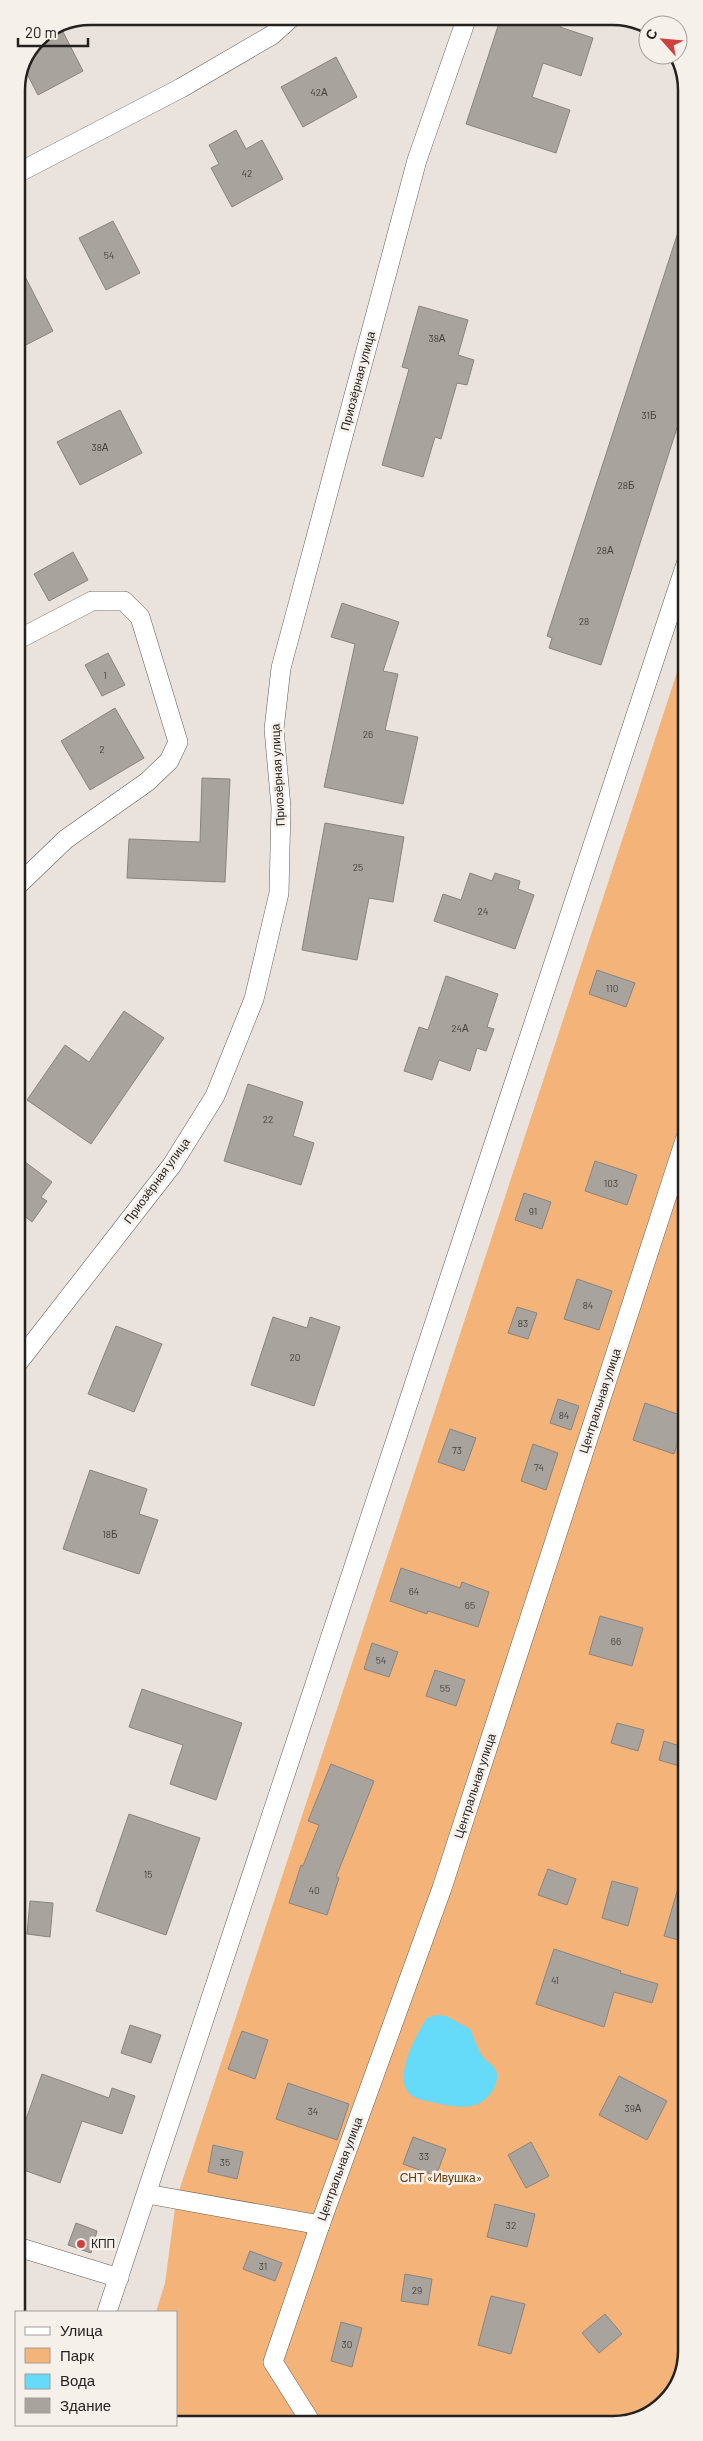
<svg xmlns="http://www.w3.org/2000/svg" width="703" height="2441" font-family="Barlow,sans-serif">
  <rect width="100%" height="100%" fill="#e9e2dd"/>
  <!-- green -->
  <path fill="#f4b379" d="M 686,645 L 687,2351 L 671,2396 L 627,2423 L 176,2424 L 176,2312 L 156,2312 L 165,2283 L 176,2200 Z"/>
  <!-- water -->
  <path fill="#65daf9" d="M 436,2015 L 446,2016 L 470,2029 C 474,2037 477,2049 483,2057 C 488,2064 498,2066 497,2077 C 497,2088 488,2099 478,2104 C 468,2109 451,2106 440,2104 C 431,2101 419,2101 411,2095 C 391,2080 417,2033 427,2018 Z"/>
  <!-- building -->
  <g fill="#a9a39e" stroke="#8a8480">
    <path d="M 501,17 L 563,17 L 560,27 L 593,38 L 581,76 L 543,63 L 532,97 L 570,110 L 556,153 L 466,124 Z"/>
    <path d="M 61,28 L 83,71 L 38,95 L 25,70 L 38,38 Z"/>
    <path d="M 336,57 L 357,97 L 303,127 L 281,87 Z"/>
    <path d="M 236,130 L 246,149 L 262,140 L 283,179 L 232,207 L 211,168 L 219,164 L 209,145 Z"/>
    <path d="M 682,220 L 685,221 L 685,403 L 601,665 L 549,648 L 552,638 L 547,636 Z"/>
    <path d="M 113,221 L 140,273 L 106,290 L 79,238 Z"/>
    <path d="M 16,259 L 53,331 L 16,350 Z"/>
    <path d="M 419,306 L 468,320 L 458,355 L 474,360 L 467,385 L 457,383 L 441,439 L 435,437 L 423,477 L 382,465 L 409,369 L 402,367 Z"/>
    <path d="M 120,410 L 142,453 L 80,485 L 57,442 Z"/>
    <path d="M 73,552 L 88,580 L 49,601 L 34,574 Z"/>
    <path d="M 342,603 L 399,622 L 383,671 L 398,674 L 385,730 L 418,737 L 403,804 L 324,787 L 355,644 L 331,637 Z"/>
    <path d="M 108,653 L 125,685 L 102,696 L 85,665 Z"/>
    <path d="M 115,708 L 144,758 L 90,790 L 61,741 Z"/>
    <path d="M 202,778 L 230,779 L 225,882 L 127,878 L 129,839 L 200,842 Z"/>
    <path d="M 325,823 L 404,837 L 393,902 L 369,898 L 357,960 L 302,950 Z"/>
    <path d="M 470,873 L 492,881 L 495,873 L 520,881 L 518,889 L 534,895 L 515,949 L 434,921 L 443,894 L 461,900 Z"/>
    <path d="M 597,970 L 635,983 L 626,1007 L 589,994 Z"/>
    <path d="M 446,976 L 498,994 L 487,1027 L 494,1029 L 486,1051 L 477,1048 L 470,1071 L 439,1060 L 432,1080 L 404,1071 L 419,1027 L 428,1030 Z"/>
    <path d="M 124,1011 L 164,1038 L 91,1144 L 27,1100 L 65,1045 L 89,1062 Z"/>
    <path d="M 248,1084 L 303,1102 L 293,1136 L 314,1143 L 301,1185 L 224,1161 Z"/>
    <path d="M 595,1161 L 637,1175 L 627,1205 L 585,1191 Z"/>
    <path d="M 25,1162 L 52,1182 L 41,1197 L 47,1201 L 32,1222 L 17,1210 L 17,1173 Z"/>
    <path d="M 524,1193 L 551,1202 L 542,1229 L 515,1220 Z"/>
    <path d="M 577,1279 L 612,1291 L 599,1330 L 564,1319 Z"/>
    <path d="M 517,1307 L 537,1313 L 528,1339 L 508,1333 Z"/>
    <path d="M 273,1317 L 307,1328 L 310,1317 L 340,1327 L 314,1406 L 251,1385 Z"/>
    <path d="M 116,1326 L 162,1344 L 134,1412 L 88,1394 Z"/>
    <path d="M 558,1399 L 579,1406 L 571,1430 L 550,1423 Z"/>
    <path d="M 645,1403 L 686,1417 L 674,1454 L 633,1440 Z"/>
    <path d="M 450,1429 L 476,1438 L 464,1471 L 438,1462 Z"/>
    <path d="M 533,1444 L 558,1453 L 546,1490 L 521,1481 Z"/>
    <path d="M 90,1470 L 147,1489 L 139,1514 L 158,1520 L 139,1574 L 63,1549 Z"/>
    <path d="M 401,1568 L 460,1588 L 462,1582 L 489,1592 L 478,1627 L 428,1611 L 427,1614 L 390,1601 Z"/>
    <path d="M 600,1616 L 643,1628 L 632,1666 L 589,1654 Z"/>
    <path d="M 372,1643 L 398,1652 L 389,1677 L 364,1669 Z"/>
    <path d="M 435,1670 L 465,1680 L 456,1706 L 426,1696 Z"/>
    <path d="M 142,1689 L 242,1723 L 216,1800 L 170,1784 L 183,1745 L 129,1727 Z"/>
    <path d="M 617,1723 L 644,1730 L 638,1751 L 611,1743 Z"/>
    <path d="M 664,1741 L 686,1748 L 686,1768 L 659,1760 Z"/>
    <path d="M 331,1764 L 374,1781 L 336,1877 L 339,1878 L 327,1915 L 289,1903 L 301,1865 L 303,1866 L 319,1825 L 308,1821 Z"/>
    <path d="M 129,1814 L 200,1838 L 166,1935 L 96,1911 Z"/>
    <path d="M 548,1869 L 576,1879 L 567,1905 L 538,1895 Z"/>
    <path d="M 681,1878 L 686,1878 L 686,1942 L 664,1936 Z"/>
    <path d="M 612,1881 L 638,1888 L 628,1926 L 602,1918 Z"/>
    <path d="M 30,1901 L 53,1903 L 50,1937 L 27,1934 Z"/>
    <path d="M 554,1949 L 621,1971 L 620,1973 L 658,1984 L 652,2003 L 614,1992 L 604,2027 L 536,2004 Z"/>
    <path d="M 130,2025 L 161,2035 L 151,2063 L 121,2053 Z"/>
    <path d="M 242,2031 L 268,2040 L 255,2079 L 228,2069 Z"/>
    <path d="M 42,2074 L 109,2098 L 112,2088 L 135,2096 L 122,2134 L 82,2121 L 60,2183 L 18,2168 L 18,2142 Z"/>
    <path d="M 619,2076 L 667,2101 L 647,2140 L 599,2115 Z"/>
    <path d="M 288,2083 L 349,2104 L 337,2140 L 276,2119 Z"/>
    <path d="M 413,2137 L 446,2149 L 436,2176 L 403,2164 Z"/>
    <path d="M 531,2142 L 549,2176 L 526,2188 L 508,2155 Z"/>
    <path d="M 213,2145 L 243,2152 L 237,2179 L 208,2172 Z"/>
    <path d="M 495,2204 L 535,2214 L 527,2247 L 487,2237 Z"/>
    <path d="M 76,2223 L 97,2231 L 91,2253 L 68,2245 Z"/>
    <path d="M 250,2251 L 282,2263 L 275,2281 L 243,2269 Z"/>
    <path d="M 405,2274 L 432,2279 L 428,2305 L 401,2301 Z"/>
    <path d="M 491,2296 L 525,2304 L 511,2354 L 478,2345 Z"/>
    <path d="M 605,2314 L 622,2334 L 599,2353 L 582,2333 Z"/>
    <path d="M 341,2322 L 362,2328 L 352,2367 L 331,2361 Z"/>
  </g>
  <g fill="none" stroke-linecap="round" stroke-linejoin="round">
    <defs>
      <g id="street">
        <path d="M 16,174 L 181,88 L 272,35 L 293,16"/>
        <path d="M 17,640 L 92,601 L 124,601 L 140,617 L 178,742 L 169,761 L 147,782 L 66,839 L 17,886"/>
        <path d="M 17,1364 L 172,1165 L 215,1096 L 254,999 L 279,893 L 281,807 L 274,729 L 281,668 L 417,160 L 467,17"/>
        <path d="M 147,2194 L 320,2225"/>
        <path d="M 18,2247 L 119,2278"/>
        <path d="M 107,2312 L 686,564"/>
        <path d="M 312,2424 L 273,2362 L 320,2225 L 442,1888 L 686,1137"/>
      </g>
    </defs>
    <!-- street casing -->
    <use href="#street" stroke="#645f5a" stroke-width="20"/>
    <!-- street -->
    <use href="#street" stroke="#fff" stroke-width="19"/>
  </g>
  <!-- markers -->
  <circle fill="#cf413f" stroke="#f6f0eb" stroke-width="2" cx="81" cy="2244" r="5"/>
  <g text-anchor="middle" stroke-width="5" stroke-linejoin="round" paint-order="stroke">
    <!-- number labels -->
    <g font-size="10" fill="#45423f">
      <text x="319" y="96">42А</text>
      <text x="247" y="177">42</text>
      <text x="109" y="259">54</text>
      <text x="437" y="342">38А</text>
      <text x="649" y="419">31Б</text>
      <text x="100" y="451">38А</text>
      <text x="626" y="489">28Б</text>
      <text x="605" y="554">28А</text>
      <text x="584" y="625">28</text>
      <text x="105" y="679">1</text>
      <text x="368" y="738">26</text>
      <text x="102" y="753">2</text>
      <text x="358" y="871">25</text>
      <text x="483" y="915">24</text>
      <text x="612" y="992">110</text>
      <text x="460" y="1032">24А</text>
      <text x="268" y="1123">22</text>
      <text x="611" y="1187">103</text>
      <text x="533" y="1215">91</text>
      <text x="588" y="1309">84</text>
      <text x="523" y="1327">83</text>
      <text x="295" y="1361">20</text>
      <text x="564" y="1419">84</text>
      <text x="457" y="1454">73</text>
      <text x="539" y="1471">74</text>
      <text x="110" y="1538">18Б</text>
      <text x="414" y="1595">64</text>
      <text x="470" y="1609">65</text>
      <text x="616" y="1645">66</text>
      <text x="381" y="1664">54</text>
      <text x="445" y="1692">55</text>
      <text x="148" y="1878">15</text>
      <text x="314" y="1894">40</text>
      <text x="555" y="1984">41</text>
      <text x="633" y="2112">39А</text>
      <text x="313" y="2115">34</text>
      <text x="424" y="2160">33</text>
      <text x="225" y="2166">35</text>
      <text x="511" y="2229">32</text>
      <text x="263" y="2270">31</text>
      <text x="417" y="2294">29</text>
      <text x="347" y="2348">30</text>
    </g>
    <!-- street labels -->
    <g font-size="12" fill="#24211f" stroke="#f6f0eb">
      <text transform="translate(358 381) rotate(-75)" y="4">Приозёрная улица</text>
      <text transform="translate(278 775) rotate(-93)" y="4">Приозёрная улица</text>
      <text transform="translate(157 1181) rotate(-54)" y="4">Приозёрная улица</text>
      <text transform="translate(600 1401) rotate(-72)" y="4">Центральная улица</text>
      <text transform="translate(475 1786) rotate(-72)" y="4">Центральная улица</text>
      <text transform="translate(340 2169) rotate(-70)" y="4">Центральная улица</text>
    </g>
    <!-- park labels -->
    <g font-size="12" fill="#663908" stroke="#f6f0eb">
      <text x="441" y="2182">СНТ «Ивушка»</text>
    </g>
    <!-- poi labels -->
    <g font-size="12" fill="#24211f" stroke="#f6f0eb" text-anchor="start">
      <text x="91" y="2248">КПП</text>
    </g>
  </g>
  <!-- crop -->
  <path d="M0 0H703V2441H0ZM90 25H613A65 65 0 0 1 678 90V2351A65 65 0 0 1 613 2416H90A65 65 0 0 1 25 2351V90A65 65 0 0 1 90 25Z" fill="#f6f0eb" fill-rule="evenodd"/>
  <path fill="none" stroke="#24211f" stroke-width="2.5" d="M90 25H613A65 65 0 0 1 678 90V2351A65 65 0 0 1 613 2416H90A65 65 0 0 1 25 2351V90A65 65 0 0 1 90 25Z"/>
  <!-- legend -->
  <rect x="15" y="2311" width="162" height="115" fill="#f6f0eb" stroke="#a29d99"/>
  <rect x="25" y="2327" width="25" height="8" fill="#ffffff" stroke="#a29d99"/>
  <text x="60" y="2336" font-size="15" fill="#24211f">Улица</text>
  <rect x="25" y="2348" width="25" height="15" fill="#f4b379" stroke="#a29d99"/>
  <text x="60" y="2361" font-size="15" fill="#24211f">Парк</text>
  <rect x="25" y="2374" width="25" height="15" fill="#65daf9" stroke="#a29d99"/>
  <text x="60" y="2386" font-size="15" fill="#24211f">Вода</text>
  <rect x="25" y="2398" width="25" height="15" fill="#a9a39e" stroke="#a29d99"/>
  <text x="60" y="2411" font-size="15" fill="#24211f">Здание</text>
  <!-- north arrow -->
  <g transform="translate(663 40) rotate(297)"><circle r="24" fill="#f6f0eb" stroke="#a29d99"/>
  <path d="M0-4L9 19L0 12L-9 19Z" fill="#cf413f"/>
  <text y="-8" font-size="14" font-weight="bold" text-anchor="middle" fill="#24211f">С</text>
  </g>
  <!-- scale -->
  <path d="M18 38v8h70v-8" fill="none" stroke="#24211f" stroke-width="2.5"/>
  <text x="25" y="38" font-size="15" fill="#24211f" stroke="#f6f0eb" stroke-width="4" paint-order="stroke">20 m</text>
</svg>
